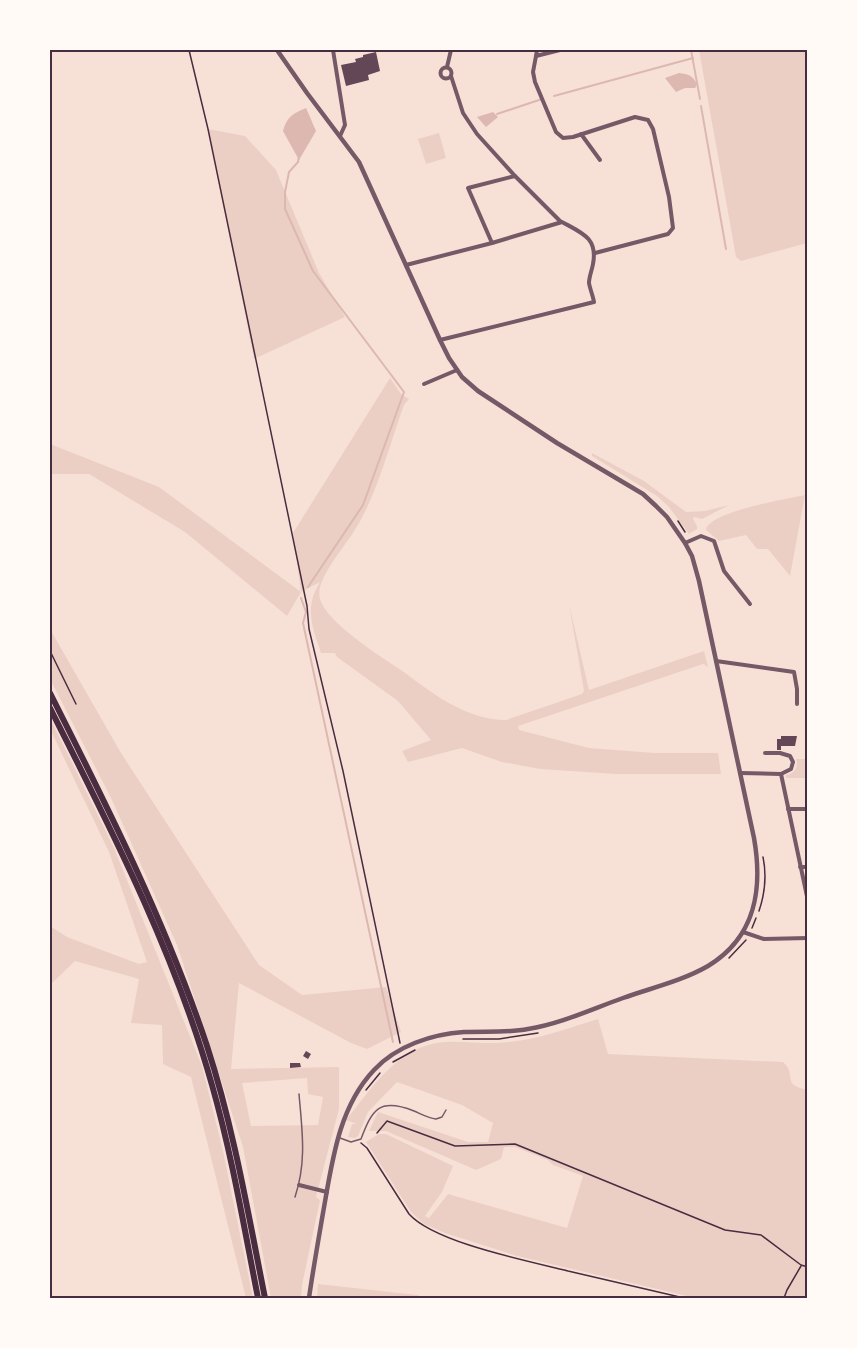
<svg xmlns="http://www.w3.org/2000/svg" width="857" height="1348" font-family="Inter,sans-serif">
  <rect width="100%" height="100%" fill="#f7e1d7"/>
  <!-- green -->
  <g fill="#ebcfc5" fill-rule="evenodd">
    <path d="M 699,50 L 807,50 L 807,243 L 741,261 L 736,257 Z"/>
    <path d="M 208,129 L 245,136 L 276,170 L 319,273 L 345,317 L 254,359 Z"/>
    <path d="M 439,133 L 446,158 L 426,164 L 418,139 Z"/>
    <path d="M 390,378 L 401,394 L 409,399 L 404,405 C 390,443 377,495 356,528 C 346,546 314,580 320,599 C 327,623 380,656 401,670 C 432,693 466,720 506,720 L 582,694 L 584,691 L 569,604 L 589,690 L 704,651 L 708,667 L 703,664 L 518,726 L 519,730 L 589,748 L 655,753 L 718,753 L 721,774 L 616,774 L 540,769 L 502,762 L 462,748 L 408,762 L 402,751 L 431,740 L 398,701 L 337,657 L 335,653 L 321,653 C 312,626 304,608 320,582 L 301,592 L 287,616 L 185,532 L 89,474 L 50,474 L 50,444 L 159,487 L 301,592 L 293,533 Z"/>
    <path d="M 592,453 L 644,481 L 686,512 L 705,511 L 729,505 L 702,519 L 694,517 L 693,519 L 697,526 L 697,529 L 689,534 L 669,507 L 657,496 L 592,456 Z"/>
    <path d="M 805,495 L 790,576 L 768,549 L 757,549 L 746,535 L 719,541 L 706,530 C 708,512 786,499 805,495 Z"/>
    <path d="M 50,629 L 121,753 L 259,965 L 302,995 L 386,987 L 401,1032 L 367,1049 L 351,1043 L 239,983 L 231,1069 L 339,1067 L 339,1109 L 316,1197 L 320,1200 L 302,1285 L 301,1298 L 271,1298 L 243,1147 L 177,945 L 111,798 L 50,679 ZM 307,1078 L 308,1094 L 323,1097 L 318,1125 L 251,1126 L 242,1083 Z"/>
    <path d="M 50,718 L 114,848 L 202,1066 L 223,1151 L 253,1298 L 246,1298 L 191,1077 L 163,1064 L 162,1025 L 131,1023 L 139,979 L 75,961 L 50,985 L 50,926 L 67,937 L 139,964 L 147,962 L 109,852 L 50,729 Z"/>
    <path d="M 796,759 L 807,759 L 807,778 L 786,778 L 786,775 C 794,774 799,767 796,759 Z"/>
    <path d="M 598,1019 L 608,1054 L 783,1062 C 798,1075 780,1084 807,1090 L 807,1298 L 695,1298 L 517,1256 L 445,1233 L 424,1224 L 411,1212 L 366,1142 L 379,1134 L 386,1134 L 453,1166 L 442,1192 L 425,1216 L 429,1218 L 448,1194 L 567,1228 L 583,1176 L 553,1165 L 548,1160 L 515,1147 L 504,1147 L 501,1159 L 476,1170 L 386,1131 L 369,1131 L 378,1112 L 468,1142 L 488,1142 L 493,1123 L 462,1105 L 397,1082 L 368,1112 L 358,1136 L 355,1138 L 348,1137 L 352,1124 L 357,1124 L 346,1120 C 368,1093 388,1061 422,1047 C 449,1036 480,1046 509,1042 C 540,1039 568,1028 598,1019 Z"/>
    <path d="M 318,1284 L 417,1295 L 425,1298 L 317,1298 Z"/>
  </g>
  <!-- water -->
  <g fill="#dcb8b0">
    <path d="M 679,73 C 688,74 694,76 697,85 L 695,88 L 685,88 L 676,92 L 665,78 Z"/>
    <path d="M 306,108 L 316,131 L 299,160 L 283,131 C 286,118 293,113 306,108 Z"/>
    <path d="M 493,112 L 498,117 L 486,127 L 477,117 Z"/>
  </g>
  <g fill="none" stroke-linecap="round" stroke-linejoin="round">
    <!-- stream -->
    <g stroke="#dcb8b0" stroke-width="2">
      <path d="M 691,50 L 700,99"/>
      <path d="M 554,96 L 693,58"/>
      <path d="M 701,106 L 726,249"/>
      <path d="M 497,114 L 542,99"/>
      <path d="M 299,156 L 298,162 L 289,172 L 285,192 L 285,209 L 313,271 L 404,392 L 363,505 L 308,587"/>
      <path d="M 301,598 L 306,612 L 303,623 L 393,1042"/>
    </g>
  </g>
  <!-- building -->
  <g fill="#644757">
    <path d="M 376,52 L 380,71 L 368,75 L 369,80 L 346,86 L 341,65 L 356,62 L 355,59 L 363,57 L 363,55 Z"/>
    <path d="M 781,736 L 797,736 L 795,746 L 781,746 L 781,750 L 777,750 L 777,739 L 781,739 Z"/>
    <path d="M 306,1051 L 311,1054 L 308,1059 L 303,1056 Z"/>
    <path d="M 290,1063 L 300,1063 L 301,1067 L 290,1068 Z"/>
  </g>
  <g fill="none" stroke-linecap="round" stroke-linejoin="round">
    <!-- path -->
    <g stroke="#4a2c40" stroke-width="1.5">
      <path d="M 189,50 L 208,129 L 307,606 L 309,629 L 343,771 L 400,1043"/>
      <path d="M 678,521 L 685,532"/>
      <path d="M 50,651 L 76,704"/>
      <path d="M 759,911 C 765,893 767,876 763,857"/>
      <path d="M 752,928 L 756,918"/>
      <path d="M 729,958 L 746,940"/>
      <path d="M 463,1039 L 499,1039 L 538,1033"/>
      <path d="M 393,1062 L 415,1050"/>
      <path d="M 366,1090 L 380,1073"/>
      <path d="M 377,1133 L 387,1121 L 455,1146 L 515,1144 L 725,1230 L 761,1235 L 801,1265 L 808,1267"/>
      <path d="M 361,1143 L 367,1148 L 409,1214 C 435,1243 529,1261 568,1271 C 607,1280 646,1289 684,1298"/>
      <path d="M 784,1298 L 787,1290 L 801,1266"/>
    </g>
    <!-- service -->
    <g stroke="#755966" stroke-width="1.5">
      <path d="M 340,1138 L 351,1142 L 361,1139 C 372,1110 379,1097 414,1111 C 421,1114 428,1118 436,1119 L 442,1117 L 446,1110"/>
      <path d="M 295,1197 C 307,1161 302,1130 299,1094"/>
    </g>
    <!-- minor -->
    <g stroke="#755966" stroke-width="4">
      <path d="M 333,50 L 345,125 L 340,136"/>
      <path d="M 537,50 L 536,56 L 560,50"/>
      <path d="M 536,56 L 533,72 L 535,82 L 556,132 L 563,138 L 573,137 L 635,117 L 648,120 L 653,129 L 669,197 L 673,228 L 668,234 L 595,253"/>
      <path d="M 447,67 L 451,50"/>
      <circle cx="446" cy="73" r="5.5"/>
      <path d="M 581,134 L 600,160"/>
      <path d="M 515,176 L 561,222"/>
      <path d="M 406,265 L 492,243"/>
      <path d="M 440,340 L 594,302 C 593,296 590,289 589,283 C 589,277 592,270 593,264 C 598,238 582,233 562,222 L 492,243 L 468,188 L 515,176 L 477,134 L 463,113 L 451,76"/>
      <path d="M 424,384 L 457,370"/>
      <path d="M 685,543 L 701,536 L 714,541 L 724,571 L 750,604"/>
      <path d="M 716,661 L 794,672 L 797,689 L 797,704"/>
      <path d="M 740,773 L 781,774 L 791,769 L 793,762 L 790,756 L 780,753 L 765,753"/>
      <path d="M 781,774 L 808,901"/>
      <path d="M 788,809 L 808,809"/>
      <path d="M 800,867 L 808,867"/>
      <path d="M 743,932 L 764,939 L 808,938"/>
      <path d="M 299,1185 L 327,1192"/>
    </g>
    <!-- tertiary -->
    <path stroke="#755966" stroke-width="4.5" d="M 277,50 L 307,93 L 359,162 L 440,340 L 449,358 L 462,377 L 478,391 L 557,443 L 643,494 L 656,506 L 667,517 L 685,543 L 692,556 L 699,581 L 754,838 C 763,889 756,937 708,966 C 682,981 651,988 623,998 C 592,1009 560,1024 528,1029 C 507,1033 486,1031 464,1032 C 432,1034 396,1046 374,1070 C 338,1108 332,1163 323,1213 C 318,1242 313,1270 309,1298"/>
    <!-- trunk -->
    <g stroke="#4a2c40" stroke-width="6">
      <path d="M 50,693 C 108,808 166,923 207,1046 C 234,1129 248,1213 265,1298"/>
      <path d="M 50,708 C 111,829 175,953 212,1085 C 232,1155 244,1227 258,1298"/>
    </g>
  </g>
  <!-- border -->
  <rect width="857" height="1348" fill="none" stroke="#fffaf5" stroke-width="102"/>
  <rect x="51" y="51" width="755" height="1246" fill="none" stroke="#4a2c40" stroke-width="2"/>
</svg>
